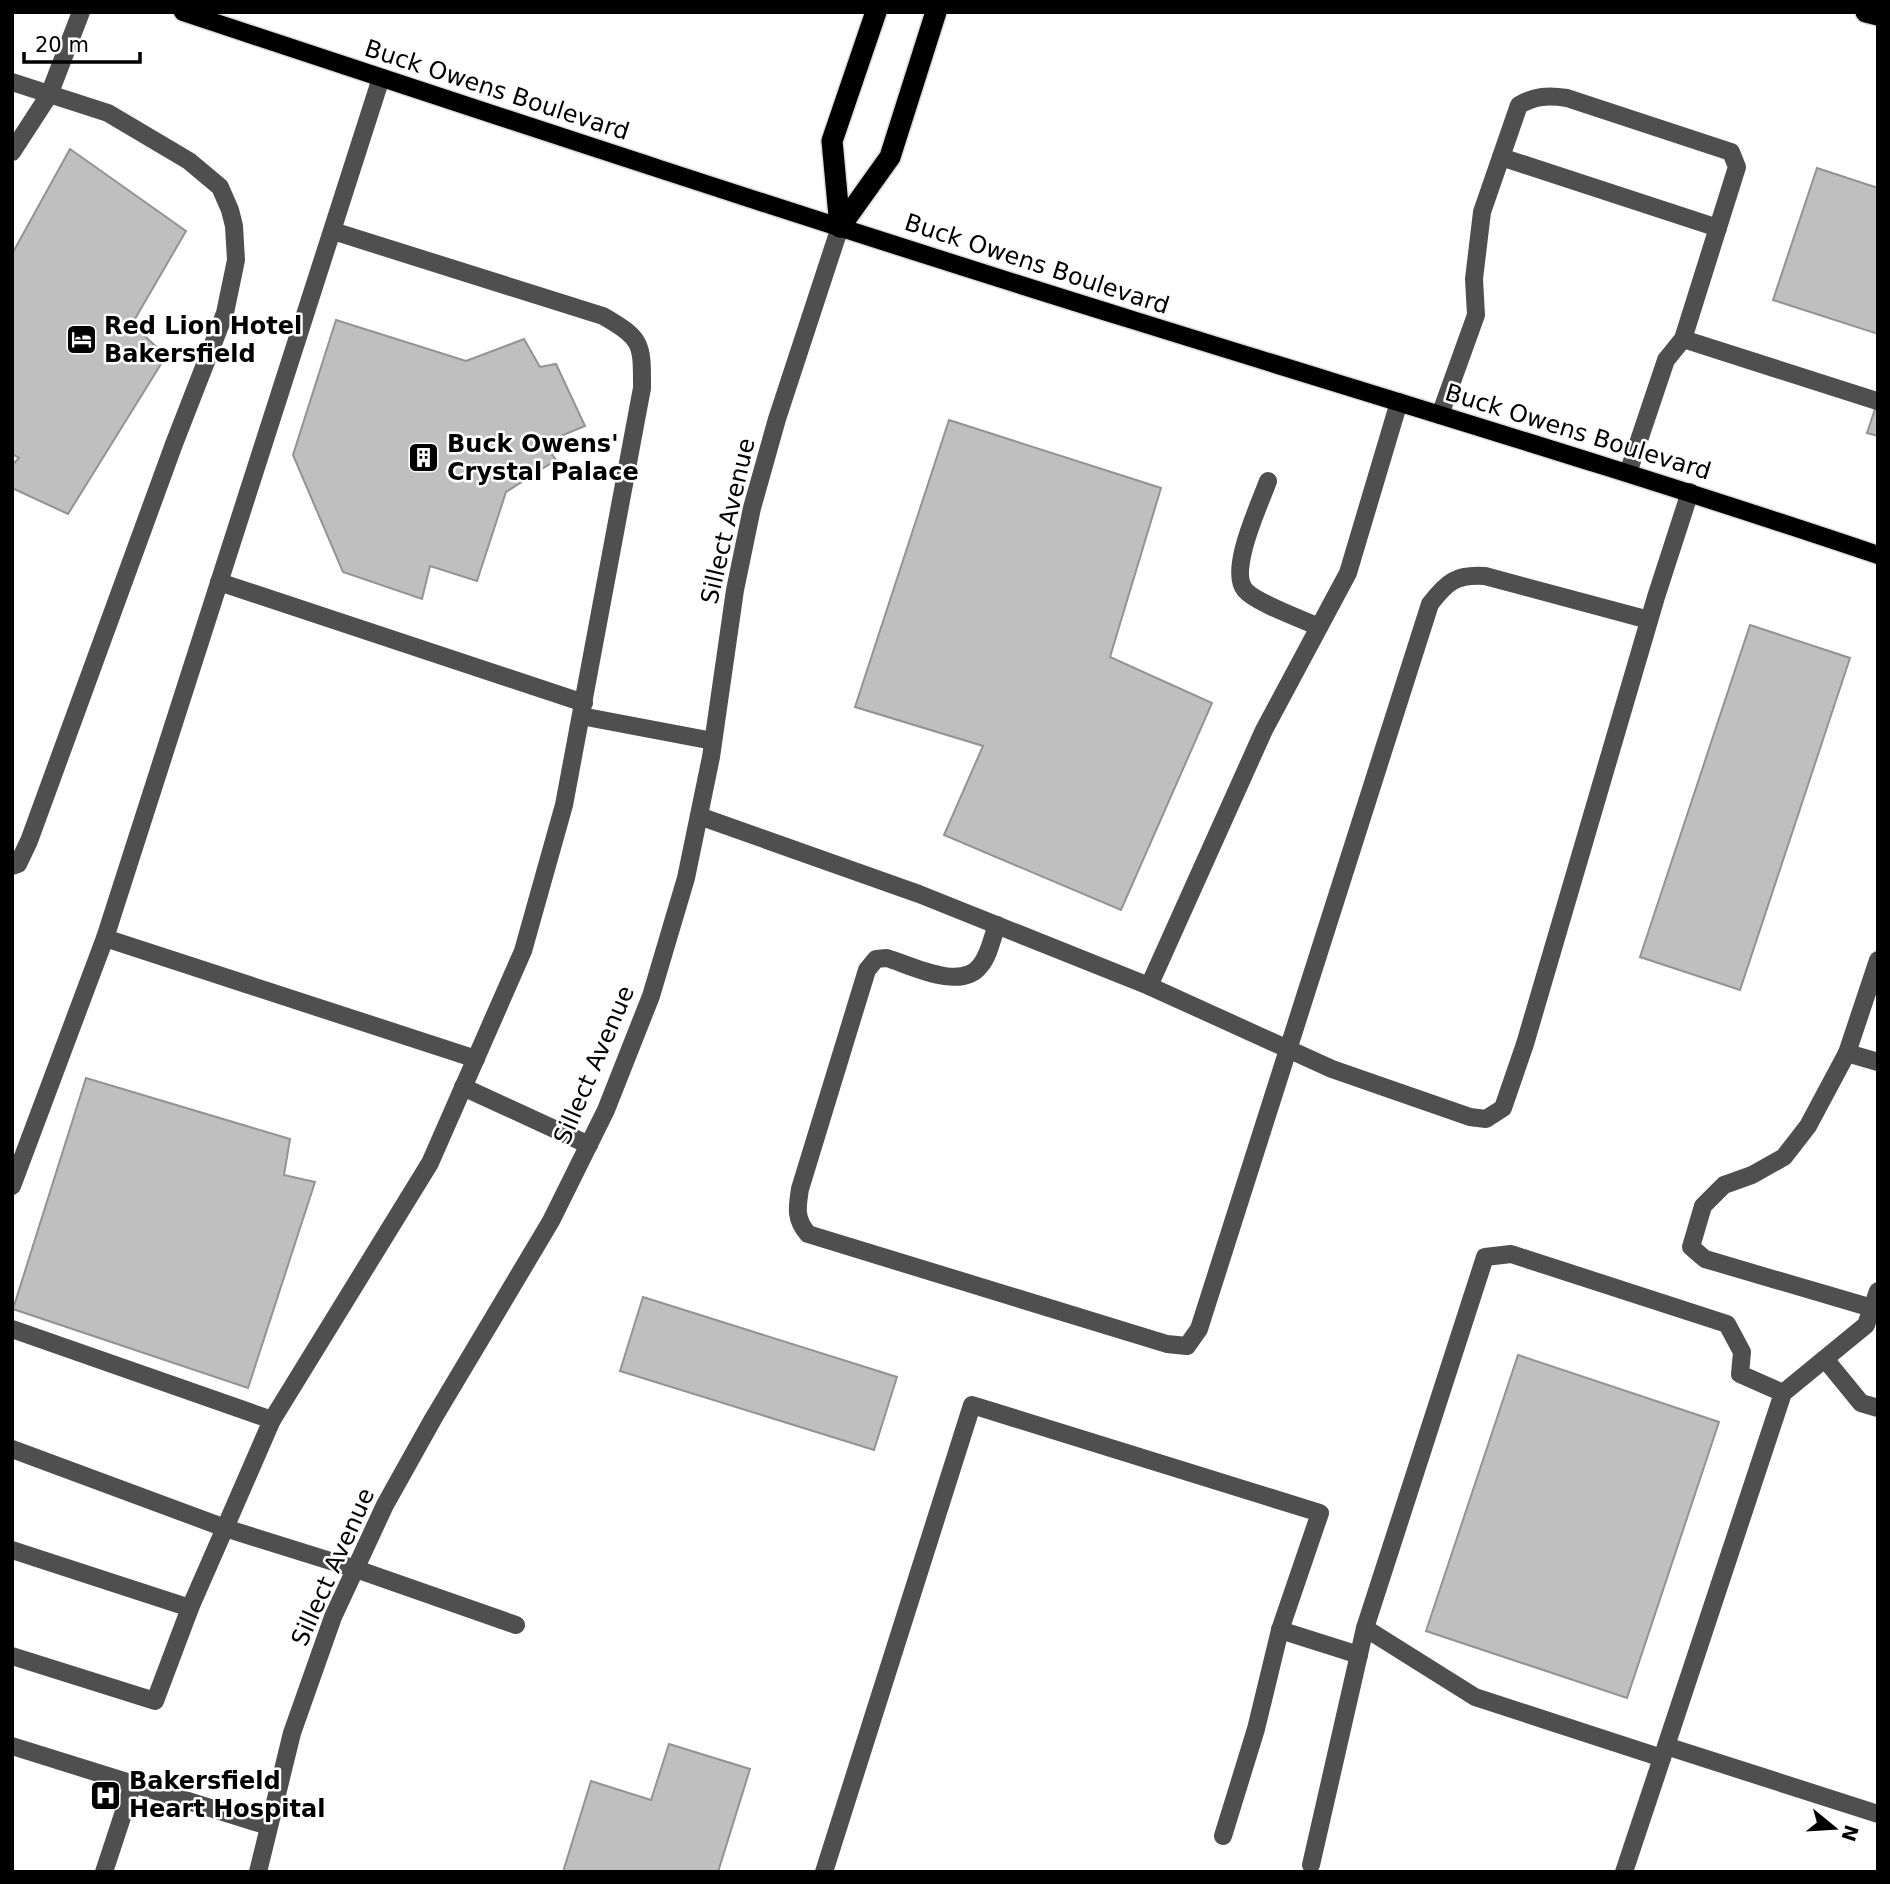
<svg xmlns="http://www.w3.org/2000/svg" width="1890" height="1884" font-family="'DejaVu Sans',sans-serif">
  <rect width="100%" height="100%" fill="#fff"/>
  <!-- building -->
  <g fill="#bfbfbf" stroke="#939393" stroke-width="2">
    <path d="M 70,149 L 186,231 L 132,324 L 166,356 L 68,514 L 12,488 L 12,465 L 19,458 L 12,454 L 12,254 Z"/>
    <path d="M 1817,168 L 1878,188 L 1878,334 L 1773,300 Z"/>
    <path d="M 336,320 L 466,361 L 524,339 L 540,367 L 556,364 L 585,426 L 544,443 L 556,460 L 506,492 L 477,581 L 430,566 L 422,599 L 343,572 L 293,455 Z"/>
    <path d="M 1878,400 L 1878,436 L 1867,433 Z"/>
    <path d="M 949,420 L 1161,488 L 1110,657 L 1212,703 L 1121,910 L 944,835 L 983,746 L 855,707 Z"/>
    <path d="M 1750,625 L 1850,658 L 1740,990 L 1640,957 Z"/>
    <path d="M 86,1078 L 290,1139 L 284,1175 L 315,1182 L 248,1388 L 13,1309 Z"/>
    <path d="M 643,1297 L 897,1377 L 874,1450 L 620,1371 Z"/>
    <path d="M 1518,1355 L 1719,1422 L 1627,1698 L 1426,1631 Z"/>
    <path d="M 669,1744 L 750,1769 L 718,1872 L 563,1872 L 591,1781 L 651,1800 Z"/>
  </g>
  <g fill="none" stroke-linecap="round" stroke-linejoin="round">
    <defs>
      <path id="major" d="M 183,12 C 500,117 817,222 1136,321 C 1383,398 1632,472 1878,555"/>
      <g id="highway">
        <path d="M 1866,12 L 1878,15"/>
        <path d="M 840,227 L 890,157 L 936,12"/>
        <path d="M 840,227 L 832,141 L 876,12"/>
      </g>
    </defs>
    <!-- major casing -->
    <use href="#major" stroke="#dbdbdb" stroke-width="21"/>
    <!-- highway casing -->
    <use href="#highway" stroke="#dbdbdb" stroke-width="24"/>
    <!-- minor -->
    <g stroke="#4f4f4f" stroke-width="18">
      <path d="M 12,82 L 108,113 L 189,161 L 220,187 L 230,210 L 234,226 L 236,260 L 225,313 L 174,444 L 29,841 L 18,864 L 12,866"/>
      <path d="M 12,152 L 49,95 L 81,12"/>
      <path d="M 1501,157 L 1718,228"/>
      <path d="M 1683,339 L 1877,401"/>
      <path d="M 1440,415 L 1476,315 L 1474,279 L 1482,212 L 1519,105 C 1535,96 1548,95 1567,98 L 1731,152 L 1737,167 L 1683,339 L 1666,360 L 1628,473"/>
      <path d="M 1268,481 C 1260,504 1228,570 1245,590 C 1256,603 1302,619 1319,627"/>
      <path d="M 219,582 L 584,703"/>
      <path d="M 581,716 L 713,741"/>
      <path d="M 699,816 L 919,894 L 1149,986 L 1264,730 L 1348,573 L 1399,402"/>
      <path d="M 997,925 C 992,938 989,956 980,966 C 961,991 912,966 887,958 L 876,959 L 867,970 L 800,1189 C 797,1208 795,1219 808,1234 L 1167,1344 L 1187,1346 L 1199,1329 L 1430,604 C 1447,582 1456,574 1485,576 L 1649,620"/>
      <path d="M 105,938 L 476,1059"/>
      <path d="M 1878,960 L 1847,1053 L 1878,1062"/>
      <path d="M 1149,986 L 1332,1069 L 1470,1117 L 1486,1119 L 1503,1108 L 1525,1044 L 1656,597 L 1690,492"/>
      <path d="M 1847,1053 L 1808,1126 L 1784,1157 L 1752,1175 L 1724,1185 L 1703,1206 L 1691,1247 L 1705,1259 L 1872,1308"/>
      <path d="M 463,1087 L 589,1145"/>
      <path d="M 12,1186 L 105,938 L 381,78"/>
      <path d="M 1878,1291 L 1866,1325 L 1783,1393 L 1666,1746 L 1878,1814"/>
      <path d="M 12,1329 L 272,1420 L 225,1528 L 356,1569 L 516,1625"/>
      <path d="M 1825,1359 L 1861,1403 L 1878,1408"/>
      <path d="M 272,1420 L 430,1163 L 523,951 L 564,805 L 642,388 C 642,344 643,339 603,316 L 333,231"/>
      <path d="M 12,1449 L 225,1528 L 190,1608 L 155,1701 L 12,1656"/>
      <path d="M 12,1550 L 190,1608"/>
      <path d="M 12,1746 L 268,1826"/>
      <path d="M 1662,1758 L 1475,1697 L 1365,1628 L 1485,1257 L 1511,1254 L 1727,1324 L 1742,1352 L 1740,1374 L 1783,1393"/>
      <path d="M 1223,1836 L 1256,1729 L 1280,1630"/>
      <path d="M 1311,1865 L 1365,1628"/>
      <path d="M 104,1872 L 133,1784"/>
      <path d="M 258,1872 L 292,1733 L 333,1617 L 385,1505 L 433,1419 L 551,1221 L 606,1110 L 651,996 L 686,878 L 711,757 L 735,590 L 752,508 L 777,419 L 840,227"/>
      <path d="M 824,1872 L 972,1405 L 1320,1513 L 1280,1630 L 1359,1655"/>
      <path d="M 1624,1872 L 1665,1749"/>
    </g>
    <!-- major -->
    <use href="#major" stroke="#000" stroke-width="18"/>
    <!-- highway -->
    <use href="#highway" stroke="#000" stroke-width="21"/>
  </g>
  <!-- icons -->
  <defs>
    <symbol id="hotel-square" viewBox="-11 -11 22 22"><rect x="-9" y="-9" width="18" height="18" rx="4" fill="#000" stroke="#fff"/><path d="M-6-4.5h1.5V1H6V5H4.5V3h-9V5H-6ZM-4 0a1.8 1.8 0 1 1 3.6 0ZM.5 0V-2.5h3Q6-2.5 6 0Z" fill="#fff"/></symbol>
    <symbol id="building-square" viewBox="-11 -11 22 22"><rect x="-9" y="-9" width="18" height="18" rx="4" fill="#000" stroke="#fff"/><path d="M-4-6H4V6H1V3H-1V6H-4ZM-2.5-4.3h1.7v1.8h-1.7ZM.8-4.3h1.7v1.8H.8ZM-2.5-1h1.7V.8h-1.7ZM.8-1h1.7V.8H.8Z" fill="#fff"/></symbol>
    <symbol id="hospital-square" viewBox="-11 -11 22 22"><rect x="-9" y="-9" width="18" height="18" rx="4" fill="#000" stroke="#fff"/><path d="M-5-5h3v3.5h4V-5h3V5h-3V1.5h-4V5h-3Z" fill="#fff"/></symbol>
  </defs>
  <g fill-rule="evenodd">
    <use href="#hotel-square" x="64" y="322" width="35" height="35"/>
    <use href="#building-square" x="406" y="440" width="35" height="35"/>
    <use href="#hospital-square" x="88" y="1778" width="35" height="35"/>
  </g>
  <g text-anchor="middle" stroke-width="5" stroke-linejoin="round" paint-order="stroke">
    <!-- street labels -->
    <g font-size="24" fill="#000" stroke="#fff">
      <text transform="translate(497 90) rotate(18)" y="8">Buck Owens Boulevard</text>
      <text transform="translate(1037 264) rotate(18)" y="8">Buck Owens Boulevard</text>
      <text transform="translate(1578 432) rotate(17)" y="8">Buck Owens Boulevard</text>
      <text transform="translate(728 521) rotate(-77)" y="8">Sillect Avenue</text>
      <text transform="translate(594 1065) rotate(-67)" y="8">Sillect Avenue</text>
      <text transform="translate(333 1567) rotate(-66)" y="8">Sillect Avenue</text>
    </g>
    <!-- poi labels -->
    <g font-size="24" font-weight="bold" fill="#000" stroke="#fff" text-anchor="start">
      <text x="104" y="334">Red Lion Hotel<tspan x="104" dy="28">Bakersfield</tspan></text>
      <text x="447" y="452">Buck Owens'<tspan x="447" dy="28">Crystal Palace</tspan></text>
      <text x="129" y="1789">Bakersfield<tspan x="129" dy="28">Heart Hospital</tspan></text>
    </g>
  </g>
  <!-- border -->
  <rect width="1890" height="1884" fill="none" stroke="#000000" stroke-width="28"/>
  <!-- north arrow -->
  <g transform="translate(1834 1828) rotate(108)" stroke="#ffffff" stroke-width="5" paint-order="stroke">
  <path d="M0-5L12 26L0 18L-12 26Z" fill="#000000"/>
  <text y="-10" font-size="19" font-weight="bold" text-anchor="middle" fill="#000000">N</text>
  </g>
  <!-- scale -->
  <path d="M24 52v10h116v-10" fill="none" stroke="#000000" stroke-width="3.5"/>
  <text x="35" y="52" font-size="21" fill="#000000" stroke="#ffffff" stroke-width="5" paint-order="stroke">20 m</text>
</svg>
